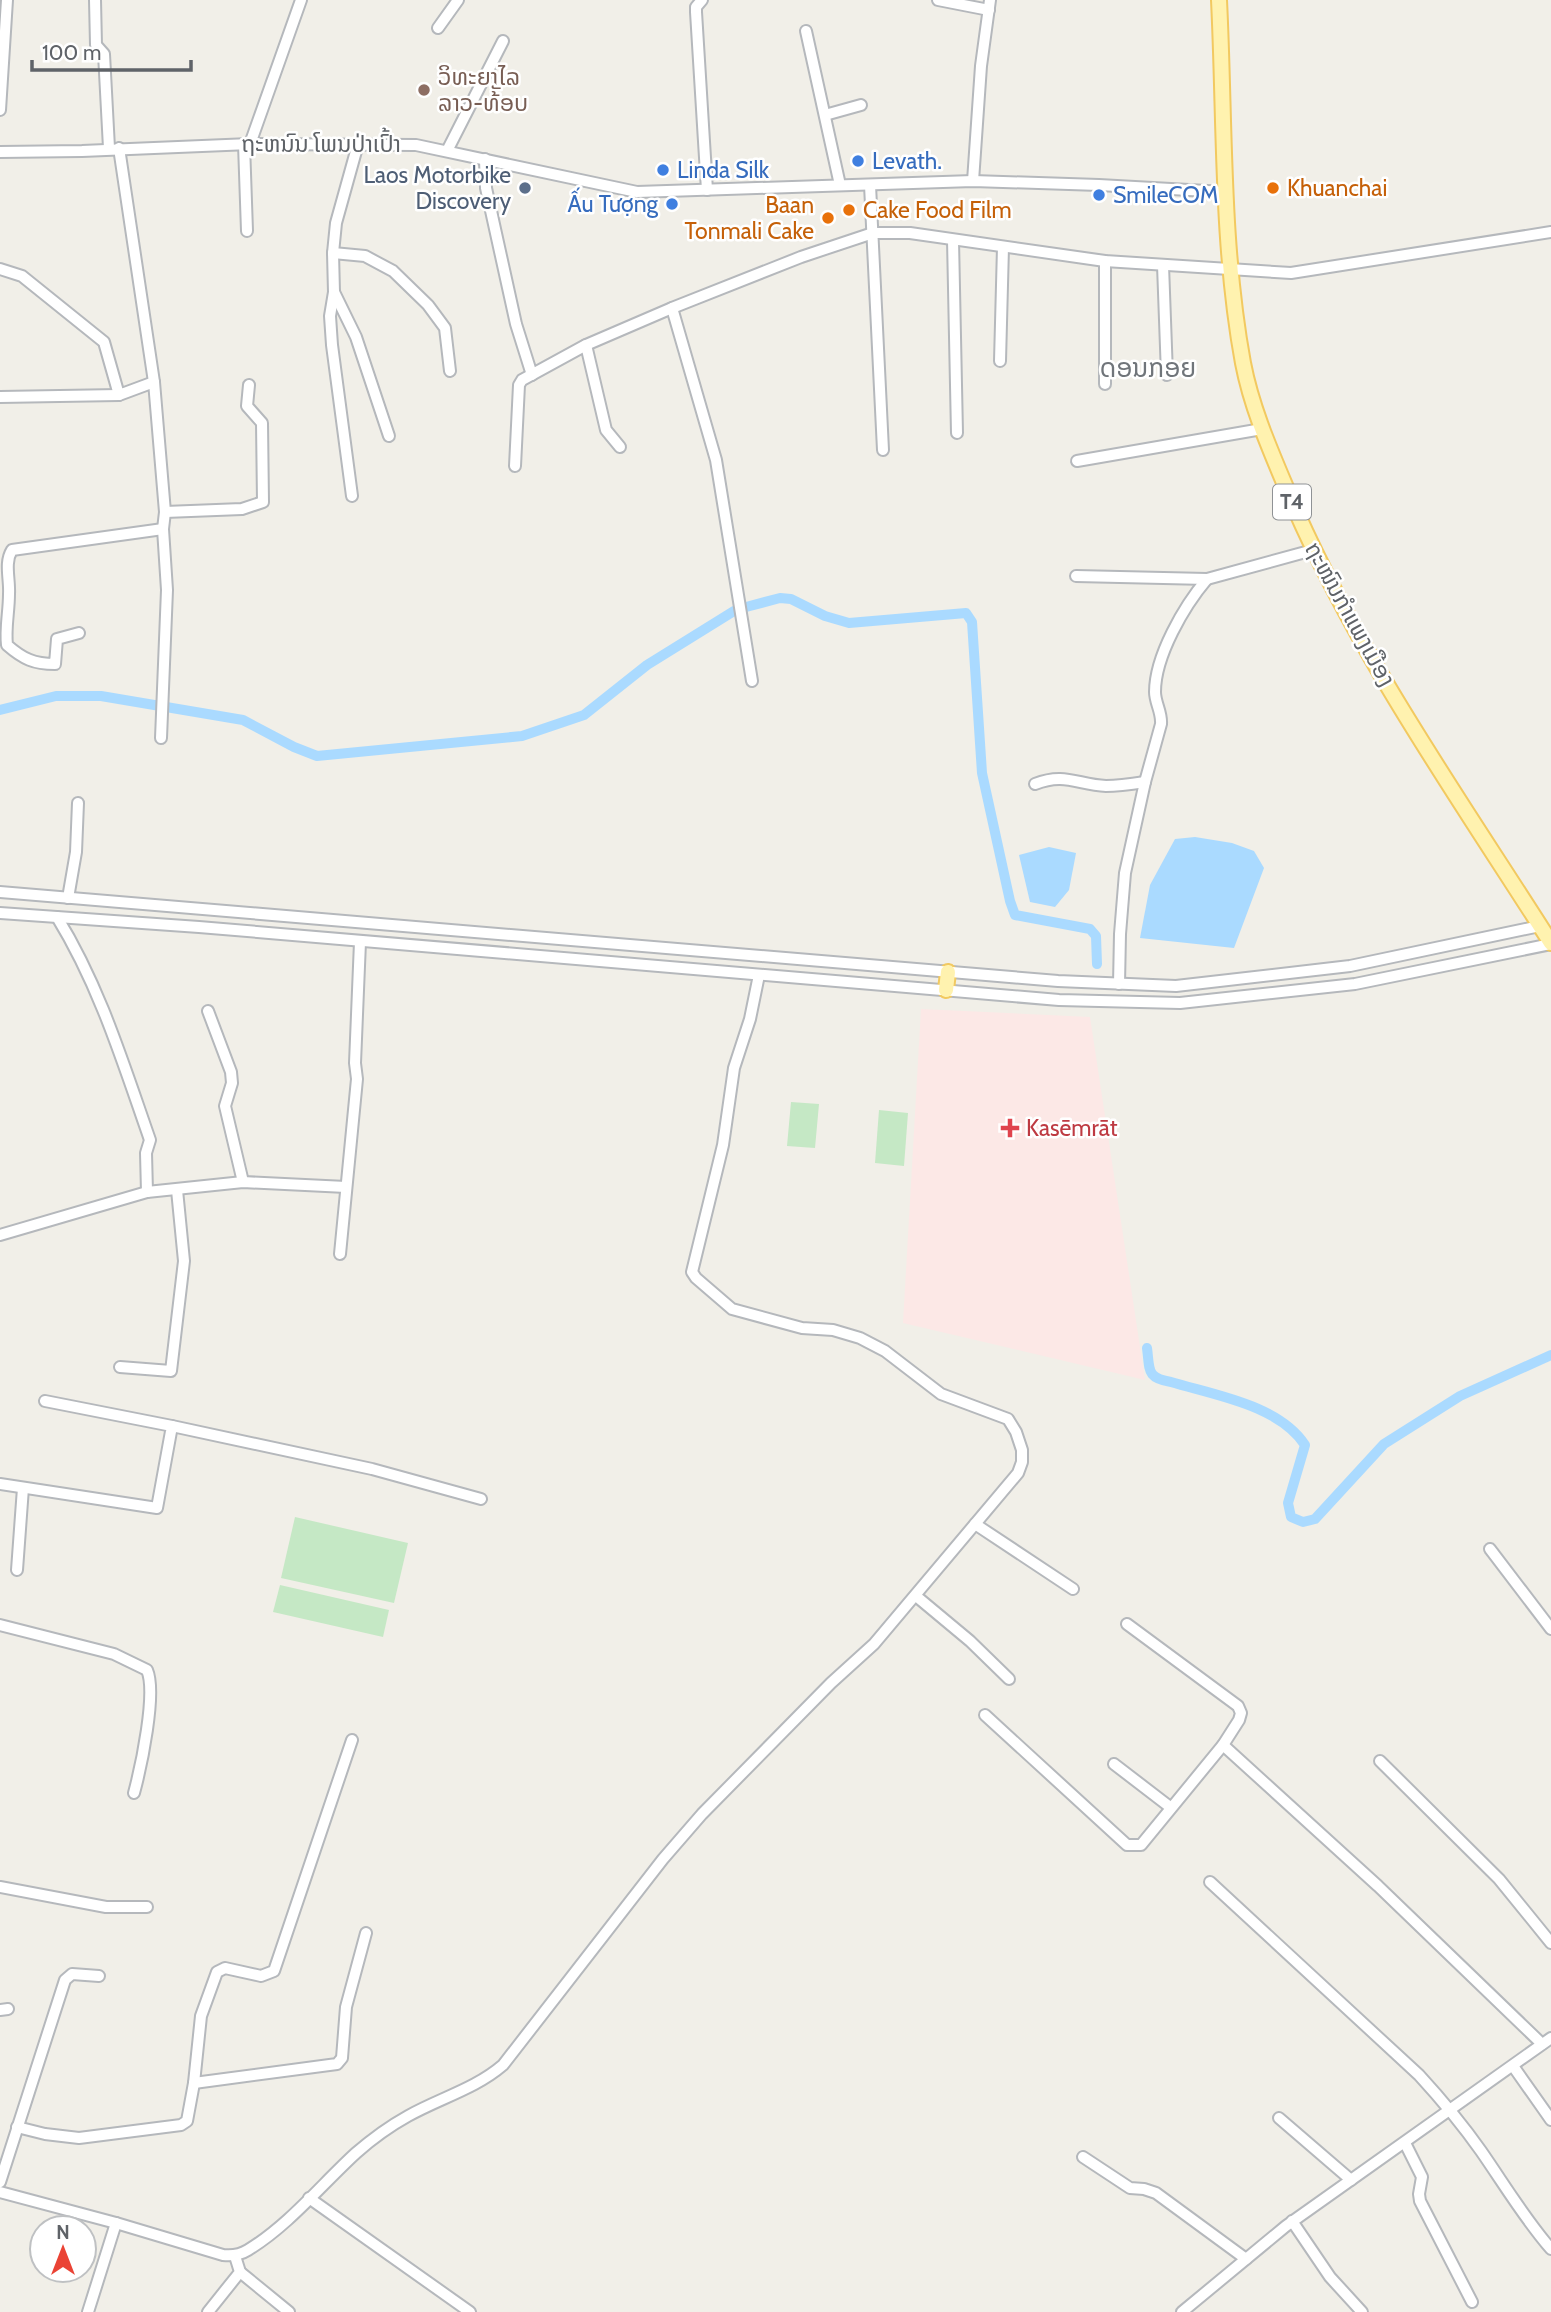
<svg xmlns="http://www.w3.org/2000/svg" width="1551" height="2312" font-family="Cabin,'Noto Sans Lao',sans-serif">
  <rect width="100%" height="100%" fill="#f1efe8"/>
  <!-- medical -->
  <path fill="#fce8e6" d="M 921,1009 L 1090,1017 L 1145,1380 L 903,1323 Z"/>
  <!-- green -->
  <g fill="#c5e8c5">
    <path d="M 791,1102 L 819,1104 L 815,1148 L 787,1146 Z"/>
    <path d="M 879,1110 L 908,1113 L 904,1166 L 875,1163 Z"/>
    <path d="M 295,1517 L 408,1543 L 394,1603 L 281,1578 Z"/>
    <path d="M 280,1585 L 389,1610 L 383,1637 L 273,1612 Z"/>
  </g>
  <!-- water -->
  <g fill="#aadaff">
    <path d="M 1195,837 L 1232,843 L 1254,851 L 1264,868 L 1234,948 L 1140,938 L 1150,885 L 1175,839 Z"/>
    <path d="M 1049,847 L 1076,853 L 1069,890 L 1055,907 L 1030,902 L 1019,855 Z"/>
  </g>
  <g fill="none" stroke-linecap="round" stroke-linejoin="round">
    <!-- canal -->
    <g stroke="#aadaff" stroke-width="10">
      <path d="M 746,607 L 780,598 L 791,599 L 825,616 L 849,623 L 966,613 L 972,622 L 982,773 L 1010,901 L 1015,915 L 1090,929 L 1096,936 L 1097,964"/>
      <path d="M 0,710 L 56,696 L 101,696 L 243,720 L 294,747 L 317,756 L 522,736 L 584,715 L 647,665 L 734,611"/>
      <path d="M 1147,1348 C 1150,1370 1146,1378 1171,1382 C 1214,1395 1279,1405 1305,1445 L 1288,1503 L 1291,1517 L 1303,1522 L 1315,1519 L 1384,1444 L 1460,1396 L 1551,1355"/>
    </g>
    <defs>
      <g id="minor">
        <path d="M 95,0 L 96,45 L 104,54 L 109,148"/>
        <path d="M 702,0 L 696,7 L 696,12 L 707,190"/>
        <path d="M 938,0 L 989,10"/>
        <path d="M 438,28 L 458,0"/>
        <path d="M 806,31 L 840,185"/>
        <path d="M 0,110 L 7,0"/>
        <path d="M 825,115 L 861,105"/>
        <path d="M 244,144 L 247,231"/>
        <path d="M 250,144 L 301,0"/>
        <path d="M 119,148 L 154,382 L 165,512 L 163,529 L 167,590 L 161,738"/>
        <path d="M 447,151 L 503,41"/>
        <path d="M 0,152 L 82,151 L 250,144 L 416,145 L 637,192 L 973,181 L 1099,185 L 1225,192"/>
        <path d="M 485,159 L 486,188 L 516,324 L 532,375"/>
        <path d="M 973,181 L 981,66 L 990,0"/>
        <path d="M 870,185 L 883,450"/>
        <path d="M 953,240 L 957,433"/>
        <path d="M 333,253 L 365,256 L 393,271 L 428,305 L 445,328 L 450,371"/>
        <path d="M 1105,261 L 1105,384"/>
        <path d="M 1163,265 L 1167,375"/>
        <path d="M 0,269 L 22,276 L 104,342 L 119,395 L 154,382"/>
        <path d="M 334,292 L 356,337 L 389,436"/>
        <path d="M 672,308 L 716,460 L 752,681"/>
        <path d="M 586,345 L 606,430 L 620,447"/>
        <path d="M 1000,361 L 1003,247"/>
        <path d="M 0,397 L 119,395"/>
        <path d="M 1077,461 L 1262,429"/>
        <path d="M 515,466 L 519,385 L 522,380 L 586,345 L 672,308 L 801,257 L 873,233 L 910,233 L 1105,261 L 1291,273 L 1551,232"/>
        <path d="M 352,496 L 332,345 L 330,316 L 334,292 L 333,253 L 336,223 L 358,144"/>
        <path d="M 165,512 L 242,509 L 263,502 L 262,423 L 247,406 L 249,385"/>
        <path d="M 1076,576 L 1207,579 L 1313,550"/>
        <path d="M 79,633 L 57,639 L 55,664 C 34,664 23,659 7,645 C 5,628 9,612 9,594 C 10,579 4,563 12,550 L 163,529"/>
        <path d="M 1035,784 C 1065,772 1078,785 1106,786 C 1119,786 1132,784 1145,782"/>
        <path d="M 0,892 L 1058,981 L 1176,986 L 1350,966 L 1540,926"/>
        <path d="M 68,898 L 76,852 L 78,803"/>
        <path d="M 0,913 L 199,927 L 1059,1000 L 1180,1003 L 1355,984 L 1551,944"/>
        <path d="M 57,917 C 100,987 123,1063 150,1140 L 146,1153 L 147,1192"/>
        <path d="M 1119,984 L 1120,934 L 1125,873 L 1145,782 L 1161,724 C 1162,712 1155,703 1155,692 C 1155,656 1184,606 1207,579"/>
        <path d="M 208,1011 L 231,1072 L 232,1083 L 225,1106 L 243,1182"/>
        <path d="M 0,1235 L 147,1192 L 243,1182 L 346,1187"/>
        <path d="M 340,1254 L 357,1079 L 355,1063 L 360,942"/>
        <path d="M 120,1367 L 171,1371 L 184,1261 L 177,1190"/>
        <path d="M 172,1426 L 372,1469 L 481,1499"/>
        <path d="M 0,1484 L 157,1508 L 172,1426 L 45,1401"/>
        <path d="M 975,1524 L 1073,1589"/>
        <path d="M 1490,1549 L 1551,1629"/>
        <path d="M 17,1570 L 23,1488"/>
        <path d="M 916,1596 L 970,1641 L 1009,1679"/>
        <path d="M 0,1625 L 114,1654 L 147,1670 C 157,1693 141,1767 134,1793"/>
        <path d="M 985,1715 L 1127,1845 L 1141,1845 L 1223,1745 L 1239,1720 L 1241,1713 L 1238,1706 L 1127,1624"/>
        <path d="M 1223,1745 L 1378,1886 L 1542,2044"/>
        <path d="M 1380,1761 L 1499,1879 L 1551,1943"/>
        <path d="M 1114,1764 L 1170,1807"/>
        <path d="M 1210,1882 L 1419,2075 C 1441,2099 1462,2124 1481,2151 C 1504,2184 1524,2218 1551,2249"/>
        <path d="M 0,1887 L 106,1907 L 147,1907"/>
        <path d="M 0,2010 L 8,2009"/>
        <path d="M 1513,2066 L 1551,2120"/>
        <path d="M 194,2083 L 337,2064 L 342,2058 L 346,2007 L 366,1933"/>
        <path d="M 1279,2118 L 1351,2180"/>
        <path d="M 17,2127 L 45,2134 L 79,2138 L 181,2125 L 187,2121 L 194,2083 L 201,2016 L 217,1972 L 225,1968 L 261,1976 L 274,1971 L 352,1740"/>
        <path d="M 1405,2143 L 1422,2177 L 1419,2194 L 1420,2201 L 1472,2302"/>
        <path d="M 1083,2157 L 1130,2188 L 1144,2189 L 1156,2193 L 1246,2259"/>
        <path d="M 0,2182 L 65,1980 L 72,1974 L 99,1976"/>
        <path d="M 0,2192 L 116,2223 L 223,2255 C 232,2256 240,2255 248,2250 C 289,2225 321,2185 356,2153 C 372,2139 390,2126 408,2116 C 440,2098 475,2089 503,2065 L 663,1859 L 702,1814 L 831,1683 L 874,1644 L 1018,1473 L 1022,1462 L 1022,1450 L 1016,1432 L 1008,1419 L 941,1394 L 885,1351 L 860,1338 L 833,1330 L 802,1328 L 732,1309 L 696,1278 L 692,1272 L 723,1145 L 734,1068 L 750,1019 L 759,975"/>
        <path d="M 309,2198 L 470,2312"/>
        <path d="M 1292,2221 L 1330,2277 L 1362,2312"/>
        <path d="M 240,2272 L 289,2312"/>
        <path d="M 88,2312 L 116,2223"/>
        <path d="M 208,2312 L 240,2272 L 235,2256"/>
        <path d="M 1182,2312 L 1286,2226 L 1551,2038"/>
      </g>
      <g id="major">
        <path d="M 1219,0 C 1225,121 1221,244 1243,363 C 1252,410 1272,454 1290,497 C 1358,656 1459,798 1551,943"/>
        <path d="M 946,990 L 948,972"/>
      </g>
    </defs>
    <!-- minor casing -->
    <use href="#minor" stroke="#b5b8bc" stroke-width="14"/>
    <!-- major casing -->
    <use href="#major" stroke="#f2c960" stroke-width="18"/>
    <!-- minor -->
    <use href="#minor" stroke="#fff" stroke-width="10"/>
    <!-- major -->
    <use href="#major" stroke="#fff2af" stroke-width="14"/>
  </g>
  <!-- markers -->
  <circle fill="#8d6e63" stroke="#fff" stroke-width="2.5" cx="424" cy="90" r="7"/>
  <g fill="#3f7fe0" stroke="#fff" stroke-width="2.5">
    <circle cx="858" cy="161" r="7"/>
    <circle cx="663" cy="170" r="7"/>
    <circle cx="1099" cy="195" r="7"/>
    <circle cx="672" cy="204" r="7"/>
  </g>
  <circle fill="#5c6f8a" stroke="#fff" stroke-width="2.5" cx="525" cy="188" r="7"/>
  <g fill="#e8710a" stroke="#fff" stroke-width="2.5">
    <circle cx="1273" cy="188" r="7"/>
    <circle cx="849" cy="210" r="7"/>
    <circle cx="828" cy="218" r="7"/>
  </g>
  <path fill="#e0444e" stroke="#fff" stroke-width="2.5" d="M1006.5 1117.5h7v7h7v7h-7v7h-7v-7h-7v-7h7z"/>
  <g text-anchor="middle" stroke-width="5" stroke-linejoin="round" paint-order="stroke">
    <!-- shield labels -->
    <rect fill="#fff" stroke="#8f9295" stroke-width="2" x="1273" y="484.5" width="38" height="35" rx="5"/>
    <g font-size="21" font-weight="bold" fill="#5f6368">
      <text x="1292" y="509">T4</text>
    </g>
    <!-- education labels -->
    <g font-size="23" fill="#785e54" stroke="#fff" text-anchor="start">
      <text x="438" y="85">ວິທະຍາໄລ<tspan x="438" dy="26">ລາວ-ທ້ັອບ</tspan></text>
    </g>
    <!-- street labels -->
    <g font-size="23" fill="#5f6368" stroke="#fff">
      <text x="321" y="152">ຖະຫນົນ ໂພນປ່າເປົ້າ</text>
      <text transform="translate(1350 614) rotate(61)" y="8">ຖະໜົນກຳແພງເມືອງ</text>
    </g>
    <!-- shop labels -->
    <g font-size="23" fill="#366cbe" stroke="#fff" text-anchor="start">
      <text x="872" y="169">Levath.</text>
      <text x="677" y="178">Linda Silk</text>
      <text x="1113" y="203">SmileCOM</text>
      <text x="658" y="212" text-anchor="end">Ấu Tượng</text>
    </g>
    <!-- service labels -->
    <g font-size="23" fill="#4e5e75" stroke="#fff" text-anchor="end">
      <text x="511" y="183">Laos Motorbike<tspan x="511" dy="26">Discovery</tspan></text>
    </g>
    <!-- food labels -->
    <g font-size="23" fill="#c56008" stroke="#fff" text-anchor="start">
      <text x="1287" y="196">Khuanchai</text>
      <text x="814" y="213" text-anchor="end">Baan<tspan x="814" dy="26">Tonmali Cake</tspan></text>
      <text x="863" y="218">Cake Food Film</text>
    </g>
    <!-- health labels -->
    <g font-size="23" fill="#be3a42" stroke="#fff" text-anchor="start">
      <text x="1026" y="1136">Kasēmrāt</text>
    </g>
    <!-- quarter labels -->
    <g font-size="26" fill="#70757a" stroke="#fff">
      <text x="1148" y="377">ດອນກອຍ</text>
    </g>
  </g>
  <!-- north arrow -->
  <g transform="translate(63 2249)"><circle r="33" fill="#ffffff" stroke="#bfc1c3" stroke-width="2"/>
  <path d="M0-5L12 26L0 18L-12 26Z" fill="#ea4335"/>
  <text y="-10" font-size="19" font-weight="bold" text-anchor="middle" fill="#5f6368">N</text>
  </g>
  <!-- scale -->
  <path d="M32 60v10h159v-10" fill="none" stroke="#5f6368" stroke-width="3.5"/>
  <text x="42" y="60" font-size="21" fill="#5f6368" stroke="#ffffff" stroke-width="5" paint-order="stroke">100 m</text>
</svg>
